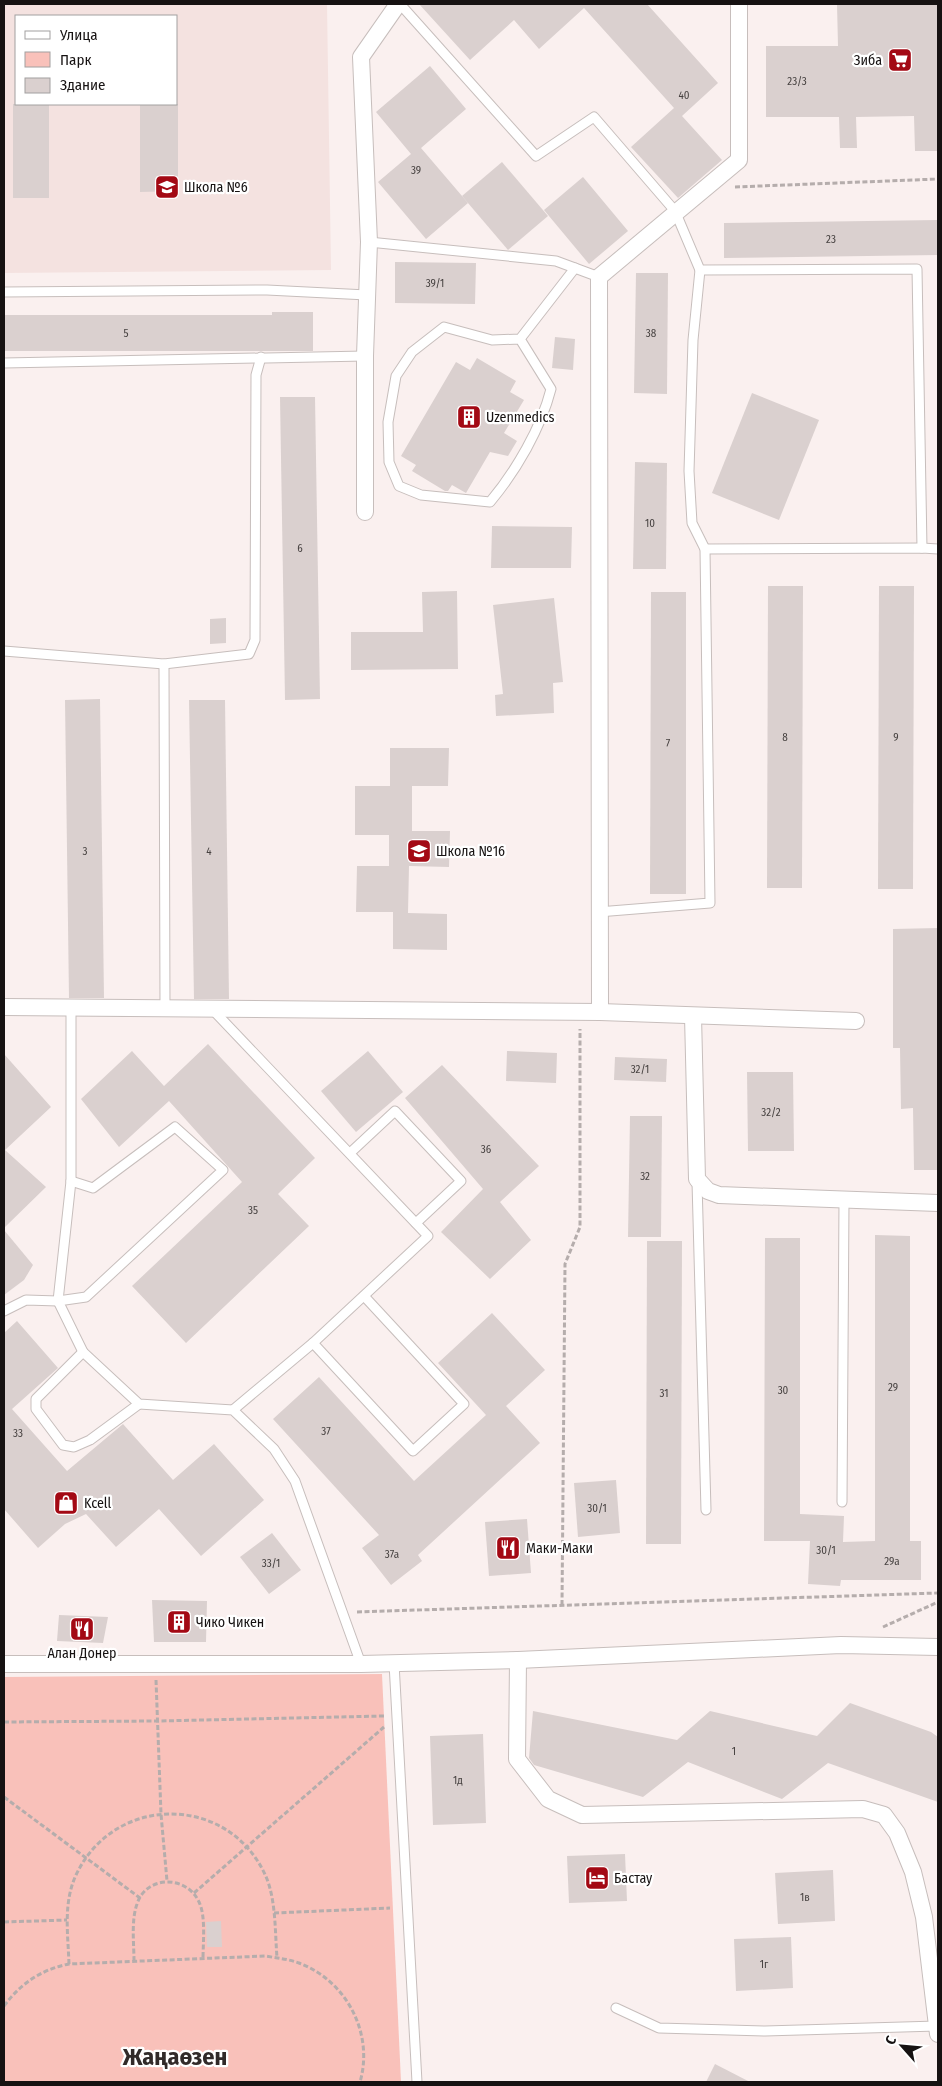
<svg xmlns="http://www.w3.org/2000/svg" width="942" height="2086" font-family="'Fira Sans Condensed',sans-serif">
  <rect width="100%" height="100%" fill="#faf0ef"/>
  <!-- built -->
  <path fill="#f4e2e0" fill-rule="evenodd" d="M 4,4 L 327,4 L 331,270 L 4,273 ZM 16,16 L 176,16 L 176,104 L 16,104 Z"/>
  <!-- green -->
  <path fill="#f9c1ba" d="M 382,1674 L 401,2082 L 4,2082 L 4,1677 Z"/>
  <!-- building -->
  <g fill="#dad0cf">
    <path d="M 419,4 L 647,4 L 718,83 L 682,116 L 722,160 L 678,198 L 631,147 L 674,108 L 584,8 L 539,49 L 514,20 L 470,60 Z"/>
    <path d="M 837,4 L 938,4 L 938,151 L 915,151 L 914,116 L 856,117 L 857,148 L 840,148 L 839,117 L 766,117 L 766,46 L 838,46 Z"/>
    <path d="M 430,66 L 466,109 L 421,148 L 468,203 L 426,239 L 378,182 L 411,154 L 376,112 Z"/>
    <rect x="13" y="104" width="36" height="94"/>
    <path d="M 140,104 L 178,104 L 178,191 L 140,192 Z"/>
    <path d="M 502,162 L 548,216 L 508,250 L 462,196 Z"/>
    <path d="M 583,177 L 628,231 L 589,264 L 544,210 Z"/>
    <path d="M 938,220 L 938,255 L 724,258 L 724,223 Z"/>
    <path d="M 395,262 L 476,263 L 475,304 L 395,303 Z"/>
    <path d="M 636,273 L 668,273 L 667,394 L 634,393 Z"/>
    <path d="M 272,312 L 313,312 L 313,351 L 4,351 L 4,315 L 272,315 Z"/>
    <path d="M 555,337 L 575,339 L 573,370 L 552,368 Z"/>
    <path d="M 477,358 L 516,381 L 510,392 L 524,400 L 504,433 L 517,441 L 508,456 L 490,452 L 466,493 L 452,485 L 448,491 L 445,491 L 412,471 L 416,465 L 401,456 L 456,362 L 470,370 Z"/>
    <path d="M 752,393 L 819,420 L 779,520 L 712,493 Z"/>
    <path d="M 280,397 L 315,397 L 320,699 L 285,700 Z"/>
    <path d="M 635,462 L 667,463 L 666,569 L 633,569 Z"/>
    <path d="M 492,526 L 572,527 L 571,568 L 491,568 Z"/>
    <path d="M 768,586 L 803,586 L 802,888 L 767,888 Z"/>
    <path d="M 879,586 L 914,586 L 913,889 L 878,889 Z"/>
    <path d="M 457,591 L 458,669 L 351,670 L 351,632 L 423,632 L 422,592 Z"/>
    <path d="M 651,592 L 686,592 L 686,894 L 650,894 Z"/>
    <path d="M 554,598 L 563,682 L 553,683 L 554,713 L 496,716 L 495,695 L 503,694 L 493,605 Z"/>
    <path d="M 226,618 L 226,643 L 210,644 L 210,619 Z"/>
    <path d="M 100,699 L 104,998 L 69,998 L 65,700 Z"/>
    <path d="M 189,700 L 225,700 L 229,999 L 194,999 Z"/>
    <path d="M 390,748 L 449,748 L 448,786 L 412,786 L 412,831 L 450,831 L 449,867 L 409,866 L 408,913 L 447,914 L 447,950 L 393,949 L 393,912 L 356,912 L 357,866 L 389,866 L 389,835 L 355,835 L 355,786 L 390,786 Z"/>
    <path d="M 938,928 L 938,1170 L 914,1170 L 913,1108 L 901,1109 L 900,1048 L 893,1048 L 893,929 Z"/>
    <path d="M 208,1044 L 315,1158 L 278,1194 L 309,1226 L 186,1343 L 132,1286 L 242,1182 L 169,1101 L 119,1147 L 81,1099 L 132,1051 L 164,1086 Z"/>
    <path d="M 368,1051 L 403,1092 L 356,1132 L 321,1091 Z"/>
    <path d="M 507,1051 L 557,1053 L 556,1083 L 506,1081 Z"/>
    <path d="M 4,1054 L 51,1107 L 5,1150 L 46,1187 L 4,1228 Z"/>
    <path d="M 615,1057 L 667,1059 L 666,1082 L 614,1080 Z"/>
    <path d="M 442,1065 L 539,1166 L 500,1202 L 531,1240 L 490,1279 L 441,1232 L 483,1189 L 405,1098 Z"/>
    <path d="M 747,1072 L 793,1072 L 794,1151 L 748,1151 Z"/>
    <path d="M 630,1116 L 662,1116 L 661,1237 L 628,1237 Z"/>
    <path d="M 4,1230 L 33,1265 L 24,1280 L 4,1295 Z"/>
    <path d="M 875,1235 L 910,1236 L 910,1541 L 921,1541 L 921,1580 L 841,1580 L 840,1586 L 808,1584 L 810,1541 L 764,1541 L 765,1238 L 800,1238 L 800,1514 L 844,1516 L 843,1542 L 875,1541 Z"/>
    <path d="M 647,1241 L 682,1241 L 681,1544 L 646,1544 Z"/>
    <path d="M 492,1313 L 545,1370 L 506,1406 L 540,1443 L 418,1555 L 422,1561 L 391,1585 L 362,1548 L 379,1535 L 273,1419 L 319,1377 L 414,1481 L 486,1415 L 438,1363 Z"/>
    <path d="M 17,1321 L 58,1368 L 12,1409 L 67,1471 L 123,1424 L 173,1480 L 214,1444 L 264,1500 L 201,1556 L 159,1509 L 116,1547 L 86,1514 L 65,1524 L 38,1548 L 4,1509 L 4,1333 Z"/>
    <path d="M 616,1480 L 620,1533 L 578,1537 L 574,1483 Z"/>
    <path d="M 527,1519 L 531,1573 L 489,1576 L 485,1522 Z"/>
    <path d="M 272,1533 L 301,1570 L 269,1594 L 240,1557 Z"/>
    <path d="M 152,1600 L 207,1601 L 206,1642 L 154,1642 Z"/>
    <path d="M 59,1615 L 108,1617 L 103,1643 L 57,1641 Z"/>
    <path d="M 850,1703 L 931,1732 L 938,1737 L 938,1802 L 828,1763 L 782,1799 L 688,1762 L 643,1797 L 534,1765 L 529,1758 L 533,1711 L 677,1740 L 710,1711 L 817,1736 Z"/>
    <path d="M 483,1734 L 486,1823 L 433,1825 L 430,1736 Z"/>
    <path d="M 625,1854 L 627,1901 L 569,1903 L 567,1856 Z"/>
    <path d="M 833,1870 L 835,1921 L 778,1924 L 775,1873 Z"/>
    <path d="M 221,1921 L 222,1947 L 207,1947 L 206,1922 Z"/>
    <path d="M 791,1937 L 793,1988 L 736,1991 L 734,1939 Z"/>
    <path d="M 715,2064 L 750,2082 L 706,2082 Z"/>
  </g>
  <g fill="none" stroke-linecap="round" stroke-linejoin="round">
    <defs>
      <g id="service">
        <path d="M 400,4 L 536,156 L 594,117 L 675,211 L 700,270 L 917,269 L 922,548"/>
        <path d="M 369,242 L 556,261 L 599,277"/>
        <path d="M 4,292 L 267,290 L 367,295"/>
        <path d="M 520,339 L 551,389 C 541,428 516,471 490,502 L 421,495 L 399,486 L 389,462 L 388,422 L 396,376 L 412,352 L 444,327 L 492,340 L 520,339 L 575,268"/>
        <path d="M 4,363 L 365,356"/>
        <path d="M 705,549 L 922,548 L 938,549"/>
        <path d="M 4,651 L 164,664 L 249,654 L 255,640 L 256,375 L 261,357"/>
        <path d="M 164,664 L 165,1008"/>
        <path d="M 598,912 L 710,903 L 705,549 L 692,523 L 689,471 L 693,340 L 700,270"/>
        <path d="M 71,1007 L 71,1181 L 58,1301 L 83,1352 L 139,1404 L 233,1410 L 274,1449 L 295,1481 L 361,1664"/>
        <path d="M 212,1009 L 428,1236 L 313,1343 L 233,1410"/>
        <path d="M 350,1153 L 395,1111 L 461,1181 L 416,1223"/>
        <path d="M 697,1182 L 706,1510"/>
        <path d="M 4,1311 L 26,1300 L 58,1301 L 86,1297 L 223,1170 L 175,1127 L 93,1188 L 71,1181"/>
        <path d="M 313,1343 L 413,1451 L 464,1404 L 364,1296"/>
        <path d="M 83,1352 L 36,1399 L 36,1409 L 63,1445 L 74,1447 L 90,1440 L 139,1404"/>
        <path d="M 842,1502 L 844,1201"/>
        <path d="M 394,1663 L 417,2082"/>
        <path d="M 616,2008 L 659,2028 L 765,2031 L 937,2026"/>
      </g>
      <g id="minor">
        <path d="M 365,512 L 365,356 L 369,242 L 361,57 L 398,4"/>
        <path d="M 4,1007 L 600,1012 L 856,1021"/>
        <path d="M 600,1012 L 599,277 L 739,160 L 739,4"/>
        <path d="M 693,1016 L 697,1179 L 708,1191 L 719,1195 L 938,1203"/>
        <path d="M 518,1660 L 517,1759 L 548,1799 L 582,1815 L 863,1809 L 884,1815 L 897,1833 L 913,1872 L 924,1917 L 938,2034"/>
        <path d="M 4,1664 L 361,1664 L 518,1660 L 841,1645 L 938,1647"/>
      </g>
    </defs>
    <!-- service casing -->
    <use href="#service" stroke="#c7bebc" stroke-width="11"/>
    <!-- minor casing -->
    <use href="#minor" stroke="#c7bebc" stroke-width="18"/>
    <!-- path -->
    <g stroke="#b5adac" stroke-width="3" stroke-dasharray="5 2.5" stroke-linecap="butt">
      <path d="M 735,187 L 938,179"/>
      <path d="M 562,1605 L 565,1264 L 580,1227 L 580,1029"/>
      <path d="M 357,1612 L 938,1593"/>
      <path d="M 883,1627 L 938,1602"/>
      <path d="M 156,1680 L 161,1814 L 167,1881"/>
      <path d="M 4,1722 L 157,1721 L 384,1716"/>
      <path d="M 4,1797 L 140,1898"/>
      <path d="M 194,1893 L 384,1727"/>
      <path d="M 274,1913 L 390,1908"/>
      <path d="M 4,1922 L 67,1920"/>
      <path d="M 134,1961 C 134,1943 131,1921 137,1904 C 146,1875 187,1875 199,1902 C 206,1916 203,1943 203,1959"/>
      <path d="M 69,1964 C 68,1934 63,1903 76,1875 C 115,1792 232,1794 267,1879 C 276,1903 275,1932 277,1958"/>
      <path d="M 4,2006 C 20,1984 42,1969 69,1964 L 265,1956 C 277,1958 288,1959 299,1963 C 347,1981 374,2034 360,2082"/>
    </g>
    <!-- service -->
    <use href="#service" stroke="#fff" stroke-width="9"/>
    <!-- minor -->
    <use href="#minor" stroke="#fff" stroke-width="16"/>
  </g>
  <!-- icons -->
  <defs>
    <symbol id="supermarket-square" viewBox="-11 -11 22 22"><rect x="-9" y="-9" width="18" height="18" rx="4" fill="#a30914" stroke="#fff"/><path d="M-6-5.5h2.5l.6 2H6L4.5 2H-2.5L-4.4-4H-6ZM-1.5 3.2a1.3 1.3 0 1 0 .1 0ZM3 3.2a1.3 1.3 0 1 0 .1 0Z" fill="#fff"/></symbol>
    <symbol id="school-square" viewBox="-11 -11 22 22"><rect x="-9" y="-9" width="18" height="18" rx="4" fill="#a30914" stroke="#fff"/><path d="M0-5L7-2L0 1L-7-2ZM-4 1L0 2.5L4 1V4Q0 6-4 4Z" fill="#fff"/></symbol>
    <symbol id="building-square" viewBox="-11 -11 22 22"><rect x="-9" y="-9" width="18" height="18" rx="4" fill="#a30914" stroke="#fff"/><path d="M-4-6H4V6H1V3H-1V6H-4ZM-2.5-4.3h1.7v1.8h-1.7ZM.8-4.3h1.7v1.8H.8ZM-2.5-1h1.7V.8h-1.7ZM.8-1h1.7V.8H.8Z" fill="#fff"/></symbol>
    <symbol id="shop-square" viewBox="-11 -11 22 22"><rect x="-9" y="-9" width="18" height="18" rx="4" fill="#a30914" stroke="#fff"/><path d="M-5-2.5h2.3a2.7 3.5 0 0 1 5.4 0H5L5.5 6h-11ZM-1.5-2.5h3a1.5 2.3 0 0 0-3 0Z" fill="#fff"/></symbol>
    <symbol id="restaurant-square" viewBox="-11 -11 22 22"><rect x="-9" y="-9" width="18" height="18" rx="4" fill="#a30914" stroke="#fff"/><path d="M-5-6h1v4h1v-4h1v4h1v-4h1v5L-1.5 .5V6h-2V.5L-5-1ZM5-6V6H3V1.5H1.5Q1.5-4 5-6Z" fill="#fff"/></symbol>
    <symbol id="hotel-square" viewBox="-11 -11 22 22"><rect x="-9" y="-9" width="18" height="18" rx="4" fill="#a30914" stroke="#fff"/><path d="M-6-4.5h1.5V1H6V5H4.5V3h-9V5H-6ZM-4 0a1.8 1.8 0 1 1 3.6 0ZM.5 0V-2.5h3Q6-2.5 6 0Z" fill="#fff"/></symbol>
  </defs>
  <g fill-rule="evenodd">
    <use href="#supermarket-square" x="886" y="46" width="28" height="28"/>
    <use href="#school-square" x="153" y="173" width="28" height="28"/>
    <use href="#building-square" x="455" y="403" width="28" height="28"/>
    <use href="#school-square" x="405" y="837" width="28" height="28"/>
    <use href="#shop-square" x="52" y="1489" width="28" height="28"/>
    <use href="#restaurant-square" x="494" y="1534" width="28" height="28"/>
    <use href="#building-square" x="165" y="1608" width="28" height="28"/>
    <use href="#restaurant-square" x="68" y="1615" width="28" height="28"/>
    <use href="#hotel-square" x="583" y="1864" width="28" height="28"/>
  </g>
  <g text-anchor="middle" stroke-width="4.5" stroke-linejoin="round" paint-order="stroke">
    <!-- number labels -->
    <g font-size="11" fill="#474241">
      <text x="797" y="85">23/3</text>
      <text x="684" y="99">40</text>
      <text x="416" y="174">39</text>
      <text x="831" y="243">23</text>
      <text x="435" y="287">39/1</text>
      <text x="126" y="337">5</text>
      <text x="651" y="337">38</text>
      <text x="650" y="527">10</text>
      <text x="300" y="552">6</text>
      <text x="785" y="741">8</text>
      <text x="896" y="741">9</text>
      <text x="668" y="747">7</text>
      <text x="85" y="855">3</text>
      <text x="209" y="855">4</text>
      <text x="640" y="1073">32/1</text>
      <text x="771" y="1116">32/2</text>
      <text x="486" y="1153">36</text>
      <text x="645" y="1180">32</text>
      <text x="253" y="1214">35</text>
      <text x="893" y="1391">29</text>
      <text x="783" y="1394">30</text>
      <text x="664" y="1397">31</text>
      <text x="326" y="1435">37</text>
      <text x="18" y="1437">33</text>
      <text x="597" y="1512">30/1</text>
      <text x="826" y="1554">30/1</text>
      <text x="392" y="1558">37а</text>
      <text x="892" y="1565">29а</text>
      <text x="271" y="1567">33/1</text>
      <text x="734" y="1755">1</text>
      <text x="458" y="1784">1д</text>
      <text x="805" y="1901">1в</text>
      <text x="764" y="1968">1г</text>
    </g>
    <!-- poi labels -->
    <g font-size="14" fill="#161212" stroke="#fff" text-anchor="start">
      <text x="882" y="65" text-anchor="end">Зиба</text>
      <text x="184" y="192">Школа №6</text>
      <text x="486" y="422">Uzenmedics</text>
      <text x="436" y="856">Школа №16</text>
      <text x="84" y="1508">Kcell</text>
      <text x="526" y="1553">Маки-Маки</text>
      <text x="196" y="1627">Чико Чикен</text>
      <text x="82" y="1658" text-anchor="middle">Алан Донер</text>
      <text x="614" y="1883">Бастау</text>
    </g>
    <!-- town labels -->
    <g font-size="24" font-weight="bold" fill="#312a29" stroke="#fff">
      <text x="175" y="2065">Жаңаөзен</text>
    </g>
  </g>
  <!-- border -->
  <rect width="942" height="2086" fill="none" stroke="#161212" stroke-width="10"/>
  <!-- legend -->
  <rect x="15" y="15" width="162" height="90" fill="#ffffff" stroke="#a2a0a0"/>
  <rect x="25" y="31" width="25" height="8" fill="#ffffff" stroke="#a2a0a0"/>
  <text x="60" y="40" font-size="15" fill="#161212">Улица</text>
  <rect x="25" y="52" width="25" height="15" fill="#f9c1ba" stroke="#a2a0a0"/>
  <text x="60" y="65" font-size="15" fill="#161212">Парк</text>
  <rect x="25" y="78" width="25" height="15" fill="#dad0cf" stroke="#a2a0a0"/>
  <text x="60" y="90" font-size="15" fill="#161212">Здание</text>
  <!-- north arrow -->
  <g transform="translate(902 2046) rotate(297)" stroke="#ffffff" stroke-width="4" paint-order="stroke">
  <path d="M0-4L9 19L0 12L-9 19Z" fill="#161212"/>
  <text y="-8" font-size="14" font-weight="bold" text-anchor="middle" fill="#161212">С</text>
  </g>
</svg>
